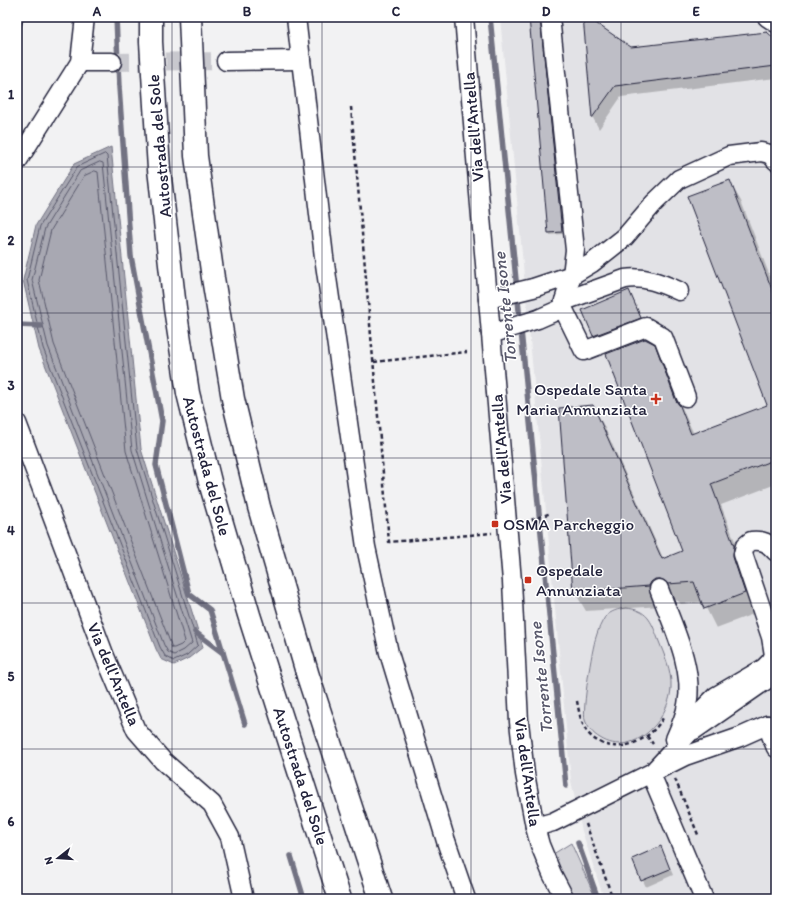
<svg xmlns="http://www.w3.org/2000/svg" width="793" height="916" font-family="Itim,sans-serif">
  <rect width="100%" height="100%" fill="#f2f2f3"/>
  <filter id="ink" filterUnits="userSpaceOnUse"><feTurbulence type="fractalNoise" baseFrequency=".025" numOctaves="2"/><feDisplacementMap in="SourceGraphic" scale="8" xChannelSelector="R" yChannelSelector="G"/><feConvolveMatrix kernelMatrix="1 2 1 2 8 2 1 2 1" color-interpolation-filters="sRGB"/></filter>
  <g filter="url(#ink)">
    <!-- built -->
    <path fill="#e2e2e6" d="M 500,17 L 776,17 L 776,899 L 604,899 L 582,831 L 571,781 Z"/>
    <!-- green -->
    <g fill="#d3d3d8" stroke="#7a7a8a">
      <path d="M 626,608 C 647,610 651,620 658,639 C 664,655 672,670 671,688 C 669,720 633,759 600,738 C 593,734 588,728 585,720 C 582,709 592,649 596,637 C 598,630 601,623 605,617 C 611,611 618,609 626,608 Z"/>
      <path d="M 571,843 L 596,899 L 576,899 L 550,856 Z"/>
    </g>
    <!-- water -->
    <path fill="#a8a8b2" stroke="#727282" d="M 111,147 L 141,449 L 203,647 L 189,658 L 174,665 L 161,659 L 156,649 L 39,349 L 23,280 L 36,225 L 74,164 Z"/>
    <!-- shadow -->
    <g fill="#0003">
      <path d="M 530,17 L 541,17 L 541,22 L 563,234 L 550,235 L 549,233 Z"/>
      <path d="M 584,17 L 630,48 L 776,41 L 776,78 L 621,97 L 599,129 L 593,118 Z"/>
      <path d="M 729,181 L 741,201 L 776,292 L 776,484 L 721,505 L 745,567 L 756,613 L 716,628 L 703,602 L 681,604 L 678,601 L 672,599 L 667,599 L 661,606 L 586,611 L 574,591 L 593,406 L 604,426 L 664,560 L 683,552 L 654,345 L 666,366 L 685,415 L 694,434 L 768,406 Z"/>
      <path d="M 629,291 L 646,327 L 599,345 L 583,311 Z"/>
      <path d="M 664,854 L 673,875 L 646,887 L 633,859 Z"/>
    </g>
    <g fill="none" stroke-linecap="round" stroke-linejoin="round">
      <!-- shore -->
      <g stroke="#58586b" stroke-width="1">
        <path d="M 105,154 L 107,156 L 137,449 L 198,645 L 187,655 L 174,661 L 165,656 L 160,647 L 43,348 L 27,280 L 40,226 L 77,167 Z"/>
        <path d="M 100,162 L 103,163 L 132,450 L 192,643 L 184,650 L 174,655 L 168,652 L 164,645 L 48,346 L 32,280 L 45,228 L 80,171 Z"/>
        <path d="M 95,171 L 98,172 L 126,451 L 185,641 L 181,645 L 174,648 L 172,648 L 170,642 L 54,344 L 39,280 L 51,230 L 84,176 Z"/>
      </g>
      <!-- stream -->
      <g stroke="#727282" stroke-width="5.5">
        <path d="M 116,17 L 119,87 L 131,256 L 162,421 L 156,465 L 189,594 L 210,610 L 245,724"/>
        <path d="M 490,17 L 566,786"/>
        <path d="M 17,32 L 22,17"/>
        <path d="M 17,325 L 41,326"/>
        <path d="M 195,632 L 223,653"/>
        <path d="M 578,843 L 598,899"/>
        <path d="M 291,856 L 304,899"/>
      </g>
    </g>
    <!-- building -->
    <g fill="#bebec6" stroke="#22223b">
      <path d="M 529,17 L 540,17 L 562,232 L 548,233 Z"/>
      <path d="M 583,17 L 587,17 L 631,47 L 767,32 L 776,40 L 776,66 L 615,86 L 592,118 Z"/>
      <path d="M 730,180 L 776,300 L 776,459 L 711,484 L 734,546 L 733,557 L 745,593 L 704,609 L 694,582 L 668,584 L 665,581 L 660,579 L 655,579 L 651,582 L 649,586 L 573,592 L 559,408 L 593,405 L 662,559 L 682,551 L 606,354 L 645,339 L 655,344 L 676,401 L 680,406 L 691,434 L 767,405 L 687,196 Z"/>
      <path d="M 629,290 L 641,318 L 593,336 L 582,310 Z"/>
      <path d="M 661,846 L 670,869 L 641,881 L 632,859 Z"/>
    </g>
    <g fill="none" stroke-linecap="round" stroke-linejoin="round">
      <!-- minor-tunnel -->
      <path stroke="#c8c8ce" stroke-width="18" stroke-dasharray="18 9" stroke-linecap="butt" d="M 112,62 L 226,61"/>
      <defs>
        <g id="minor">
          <path d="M 296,17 L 324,257 L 366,547 L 389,653 L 446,841 L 466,899"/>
          <path d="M 464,17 L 512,581 L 519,722 L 525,774 L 535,827 L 540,845 L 552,874 L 565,899"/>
          <path d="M 767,17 L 776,23"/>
          <path d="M 226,61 L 301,60"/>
          <path d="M 80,62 L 112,62"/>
          <path d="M 17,162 L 80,62 L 85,17"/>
          <path d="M 488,299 L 533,288 L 572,275 L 592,263 L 625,237 L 654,203 L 679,179 L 729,156 L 761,152 L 770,154 L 776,161"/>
          <path d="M 564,301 L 625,279 C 645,276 661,283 679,291"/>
          <path d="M 563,308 L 584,351 L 646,327 L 663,337 L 686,397"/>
          <path d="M 491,334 L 538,319 L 563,308 L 564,301 L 572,275 L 575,250 L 550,17"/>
          <path d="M 17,423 L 104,654 L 136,730 L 163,761 L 212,804 L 230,837 L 244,899"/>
          <path d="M 659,589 C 671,622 695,669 687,705 C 685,717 680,728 675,739"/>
          <path d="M 767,725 L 776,748"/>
          <path d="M 694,730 L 775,674"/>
          <path d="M 651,774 L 688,734 L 705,707 L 716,696 L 764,668 L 771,661 L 774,655 L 771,637 L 743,554 L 745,546 L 751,541 C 764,540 767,542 776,552"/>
          <path d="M 651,774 L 704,899"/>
          <path d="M 535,827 L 553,822 L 685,756 L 740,737 L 767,725 L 776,726"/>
        </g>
        <g id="highway">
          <path d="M 151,17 L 151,42 L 159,169 L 175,308 L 188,393 L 211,486 L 249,615 L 340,899"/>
          <path d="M 190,17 L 196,156 L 213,278 L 233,399 L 259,507 L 308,676 L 381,899"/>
        </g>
      </defs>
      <!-- minor casing -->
      <use href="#minor" stroke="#22223b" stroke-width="21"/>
      <!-- highway casing -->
      <use href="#highway" stroke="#22223b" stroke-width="25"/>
      <!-- path -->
      <g stroke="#22223b" stroke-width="2.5" stroke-dasharray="4 3" stroke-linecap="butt">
        <path d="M 351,107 L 389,542 L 492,533"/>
        <path d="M 374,362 L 467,352"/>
        <path d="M 525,522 L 551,513"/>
        <path d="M 577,701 C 579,712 581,724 588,733 C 611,759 649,743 663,718"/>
        <path d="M 647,736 L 653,744"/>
        <path d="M 675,779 L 699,837"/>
        <path d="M 586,824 L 613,899"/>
      </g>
      <!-- minor -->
      <use href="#minor" stroke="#fff" stroke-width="18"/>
      <!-- highway -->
      <use href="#highway" stroke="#fff" stroke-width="22"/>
    </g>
  </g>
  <!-- grid -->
  <path fill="none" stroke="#22223b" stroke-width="1" stroke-opacity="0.55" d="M 172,17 L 172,899M 322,17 L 322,899M 471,17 L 471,899M 621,17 L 621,899M 17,167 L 776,167M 17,313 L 776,313M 17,458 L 776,458M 17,603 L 776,603M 17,749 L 776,749"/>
  <!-- markers -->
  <g fill="#c8321e" stroke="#fff" stroke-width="1.5">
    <path d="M654 393h4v4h4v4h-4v4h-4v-4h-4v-4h4z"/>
    <rect x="491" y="520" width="8" height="8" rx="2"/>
    <rect x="524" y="576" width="8" height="8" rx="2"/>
  </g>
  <g text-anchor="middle" stroke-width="3" stroke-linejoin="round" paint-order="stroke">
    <!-- street labels -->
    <g font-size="17" fill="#22223b" stroke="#fff">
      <text transform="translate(473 127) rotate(-95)" y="6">Via dell'Antella</text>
      <text transform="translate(159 146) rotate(-95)" y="6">Autostrada del Sole</text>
      <text transform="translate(501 449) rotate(-95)" y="6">Via dell'Antella</text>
      <text transform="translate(207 466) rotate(75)" y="6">Autostrada del Sole</text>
      <text transform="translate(114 674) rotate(67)" y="6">Via dell'Antella</text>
      <text transform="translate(528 772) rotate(82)" y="6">Via dell'Antella</text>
      <text transform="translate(301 776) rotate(72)" y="6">Autostrada del Sole</text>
    </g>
    <!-- poi labels -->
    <g font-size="17" fill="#22223b" stroke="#fff" text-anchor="start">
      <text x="647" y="395" text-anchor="end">Ospedale Santa<tspan x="647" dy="20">Maria Annunziata</tspan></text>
      <text x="503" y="530">OSMA Parcheggio</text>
      <text x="536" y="576">Ospedale<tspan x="536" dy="20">Annunziata</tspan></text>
    </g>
    <!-- water labels -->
    <g font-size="18" font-style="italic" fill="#58586b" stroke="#fff">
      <text transform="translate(505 308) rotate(-96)" y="6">Torrente Isone</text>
      <text transform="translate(541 678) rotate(-96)" y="6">Torrente Isone</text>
    </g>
  </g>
  <!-- margin -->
  <rect width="793" height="916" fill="none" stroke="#fff" stroke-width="44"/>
  <!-- north arrow -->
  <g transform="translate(58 858) rotate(253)" stroke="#ffffff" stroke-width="3" paint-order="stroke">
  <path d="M0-3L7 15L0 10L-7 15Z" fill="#22223b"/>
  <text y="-6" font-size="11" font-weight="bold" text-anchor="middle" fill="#22223b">N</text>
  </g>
  <rect x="22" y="22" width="749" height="872" fill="none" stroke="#22223b" stroke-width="1.5"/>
  <g font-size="13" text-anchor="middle" font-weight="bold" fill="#22223b">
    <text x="97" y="16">A</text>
    <text x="247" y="16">B</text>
    <text x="396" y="16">C</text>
    <text x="546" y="16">D</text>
    <text x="696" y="16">E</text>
    <text x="11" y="99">1</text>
    <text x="11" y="245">2</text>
    <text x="11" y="390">3</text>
    <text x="11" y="535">4</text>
    <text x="11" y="681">5</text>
    <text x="11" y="826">6</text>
  </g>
</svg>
